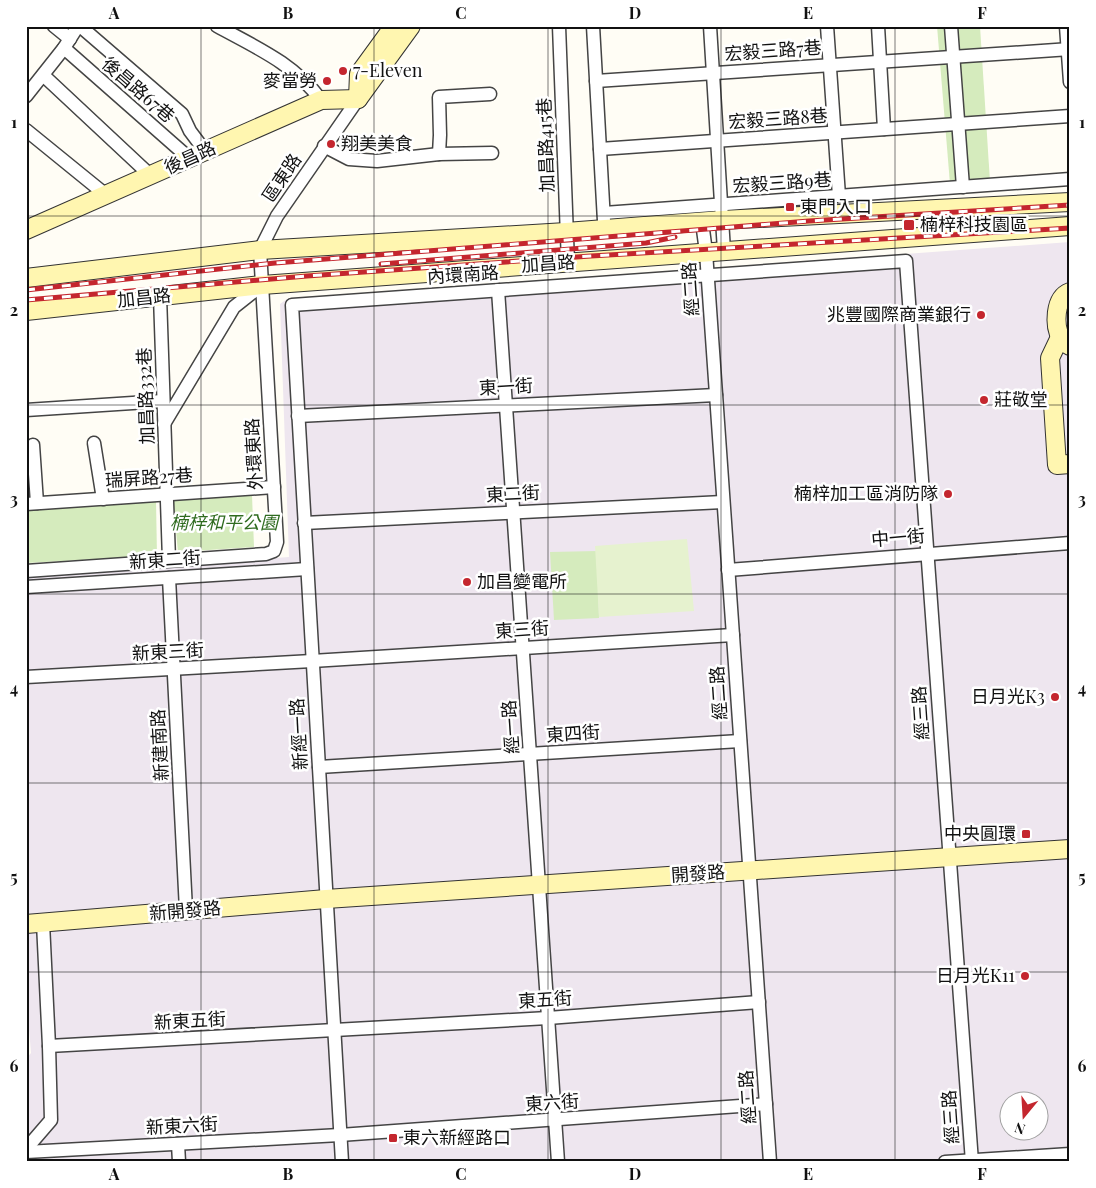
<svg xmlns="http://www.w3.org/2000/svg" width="1096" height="1188" font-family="'Playfair Display','Noto Sans TC',serif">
  <rect width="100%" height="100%" fill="#fffdf5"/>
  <!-- industrial -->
  <path fill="#eee6ef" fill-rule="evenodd" d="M 1070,242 L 1070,1162 L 26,1162 L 26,1059 L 31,1053 L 26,993 L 26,576 L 289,557 L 280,304 L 287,299 ZM 1008,1100 L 1038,1100 L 1038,1130 L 1008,1130 Z"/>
  <!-- green -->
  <g fill="#d5ebbd">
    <path d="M 937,26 L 980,26 L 990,182 L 950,184 Z"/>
    <path d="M 252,495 L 254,547 L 178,552 L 173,499 Z"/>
    <path d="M 156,501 L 157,556 L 26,563 L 26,508 Z"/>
    <path d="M 597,551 L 599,618 L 554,620 L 550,552 Z"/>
  </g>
  <!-- pitch -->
  <path fill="#e6f2cf" d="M 687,539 L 694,611 L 599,617 L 595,546 Z"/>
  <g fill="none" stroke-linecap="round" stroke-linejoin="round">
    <defs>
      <g id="street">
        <path d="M 54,26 L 70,39"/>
        <path d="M 80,26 L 182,114 L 190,131 L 205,151"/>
        <path d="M 217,26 C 257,48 293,63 321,100"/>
        <path d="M 559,26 L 568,263"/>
        <path d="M 593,26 L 604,221"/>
        <path d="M 710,26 L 724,251"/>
        <path d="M 827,26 L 839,196"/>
        <path d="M 878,26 L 884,129"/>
        <path d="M 951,26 L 963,187"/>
        <path d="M 1066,26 L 1070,82"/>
        <path d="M 64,48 L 189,158"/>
        <path d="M 43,75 L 150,175"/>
        <path d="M 596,81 L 1070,49"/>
        <path d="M 26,96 L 64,48 L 78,26"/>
        <path d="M 26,130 L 106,195"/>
        <path d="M 324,146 L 349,159 L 377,161 L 439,154 L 492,153"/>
        <path d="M 600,149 L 1070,116"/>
        <path d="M 439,154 L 440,135 L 439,97 L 490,94"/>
        <path d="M 604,213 L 1070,179"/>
        <path d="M 702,222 L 706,252 L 770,1162"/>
        <path d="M 498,290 L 558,1162"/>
        <path d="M 160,296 L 169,560"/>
        <path d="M 26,410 L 163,401"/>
        <path d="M 298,416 L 716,395"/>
        <path d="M 164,424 L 234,307 L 262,285"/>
        <path d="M 94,443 L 103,499"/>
        <path d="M 33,445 L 37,503"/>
        <path d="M 26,504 L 274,487"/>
        <path d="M 304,523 L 723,502"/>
        <path d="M 728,570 L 1070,543"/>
        <path d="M 26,571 L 266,554 L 274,551 L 277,542 L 260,250 L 277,216 L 358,99"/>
        <path d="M 169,578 L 186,910"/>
        <path d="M 26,587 L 307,569"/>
        <path d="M 26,677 L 312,661 L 733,635"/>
        <path d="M 319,767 L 740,741"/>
        <path d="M 49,1046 L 548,1018 L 759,1002"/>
        <path d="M 178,1144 L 179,1162"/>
        <path d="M 26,1149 L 51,1120 L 49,1046 L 43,923"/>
        <path d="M 26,1152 L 340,1135 L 766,1104"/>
        <path d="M 342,1162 L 292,305 L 906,261 L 972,1162"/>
        <path d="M 945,1162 L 1070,1154"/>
      </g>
      <g id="secondary">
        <path d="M 358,98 L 359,74 L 394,26"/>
        <path d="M 358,99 L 411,26"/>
        <path d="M 26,230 L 321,100 L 358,99"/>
        <path d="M 26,278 L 260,250 L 566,232 L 722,220 L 1070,202"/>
        <path d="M 1070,292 C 1054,298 1054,326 1061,338 C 1063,342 1066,344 1070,346"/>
        <path d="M 26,311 L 262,285 L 1070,226"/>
        <path d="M 1060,337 L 1050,358 L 1057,465 L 1070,464"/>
        <path d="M 26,924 L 326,899 L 1070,849"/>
      </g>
    </defs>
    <!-- street casing -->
    <use href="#street" stroke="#444" stroke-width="15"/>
    <!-- secondary casing -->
    <use href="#secondary" stroke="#333" stroke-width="20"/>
    <!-- street -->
    <use href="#street" stroke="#fff" stroke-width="12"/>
    <!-- secondary -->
    <use href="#secondary" stroke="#fff6b0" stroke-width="18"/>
    <defs>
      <g id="rail">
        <path d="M 381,264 L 646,243 L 675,237"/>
        <path d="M 26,290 L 275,263 L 809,221 L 1070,205"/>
        <path d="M 26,300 L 307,276 L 591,256 L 1070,228"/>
      </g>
    </defs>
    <!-- rail casing -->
    <use href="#rail" stroke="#c4262e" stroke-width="5"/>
    <!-- rail -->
    <use href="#rail" stroke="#fff" stroke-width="3" stroke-dasharray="9" stroke-linecap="butt"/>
  </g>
  <!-- grid -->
  <path fill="none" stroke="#111" stroke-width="1" stroke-opacity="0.55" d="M 201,26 L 201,1162M 374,26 L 374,1162M 548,26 L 548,1162M 721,26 L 721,1162M 895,26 L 895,1162M 26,216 L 1070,216M 26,405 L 1070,405M 26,594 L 1070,594M 26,783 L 1070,783M 26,972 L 1070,972"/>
  <!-- markers -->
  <g fill="#c4262e" stroke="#fff" stroke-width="2">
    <circle cx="343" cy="71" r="5"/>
    <circle cx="327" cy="81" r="5"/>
    <circle cx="331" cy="144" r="5"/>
    <rect x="785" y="202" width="10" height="10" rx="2.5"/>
    <rect x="903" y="219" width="12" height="12" rx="2.5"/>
    <circle cx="981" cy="315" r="5"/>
    <circle cx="984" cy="400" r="5"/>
    <circle cx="948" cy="494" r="5"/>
    <circle cx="467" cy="582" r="5"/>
    <circle cx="1055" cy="697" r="5"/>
    <rect x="1021" y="829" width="10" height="10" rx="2.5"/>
    <circle cx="1025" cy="976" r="5"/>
    <rect x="388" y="1133" width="10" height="10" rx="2.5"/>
  </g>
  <g text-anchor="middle" stroke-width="5" stroke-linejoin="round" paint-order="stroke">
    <!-- street labels -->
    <g font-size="18" fill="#111" stroke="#fff">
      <text transform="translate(773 51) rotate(-4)" y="6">宏毅三路7巷</text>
      <text transform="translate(138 90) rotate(41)" y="6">後昌路67巷</text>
      <text transform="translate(778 119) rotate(-4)" y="6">宏毅三路8巷</text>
      <text transform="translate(546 145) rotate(-92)" y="6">加昌路415巷</text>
      <text transform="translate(190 158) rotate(-24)" y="6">後昌路</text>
      <text transform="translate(282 178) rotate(-56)" y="6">區東路</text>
      <text transform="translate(782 183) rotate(-4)" y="6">宏毅三路9巷</text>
      <text transform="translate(548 264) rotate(-4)" y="6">加昌路</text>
      <text transform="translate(463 275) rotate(-4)" y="6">內環南路</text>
      <text transform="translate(691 289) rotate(-94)" y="6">經二路</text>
      <text transform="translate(144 298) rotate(-6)" y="6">加昌路</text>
      <text transform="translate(506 387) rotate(-3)" y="6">東一街</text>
      <text transform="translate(146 396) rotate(-92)" y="6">加昌路332巷</text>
      <text transform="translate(254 454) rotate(-93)" y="6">外環東路</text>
      <text transform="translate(149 478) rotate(-4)" y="6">瑞屏路27巷</text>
      <text transform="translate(513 494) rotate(-3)" y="6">東二街</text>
      <text transform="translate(898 538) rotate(-5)" y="6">中一街</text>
      <text transform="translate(165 560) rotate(-4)" y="6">新東二街</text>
      <text transform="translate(522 630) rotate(-4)" y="6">東三街</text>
      <text transform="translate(168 652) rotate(-3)" y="6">新東三街</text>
      <text transform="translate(719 693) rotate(-94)" y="6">經二路</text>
      <text transform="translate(921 713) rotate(-94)" y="6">經三路</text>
      <text transform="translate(511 727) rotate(-94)" y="6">經一路</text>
      <text transform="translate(299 734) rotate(-93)" y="6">新經一路</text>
      <text transform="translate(573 734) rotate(-4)" y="6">東四街</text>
      <text transform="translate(160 745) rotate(-93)" y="6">新建南路</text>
      <text transform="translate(698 874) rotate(-4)" y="6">開發路</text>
      <text transform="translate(185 911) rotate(-5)" y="6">新開發路</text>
      <text transform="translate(545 1000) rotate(-4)" y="6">東五街</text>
      <text transform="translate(190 1021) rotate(-3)" y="6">新東五街</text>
      <text transform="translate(748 1097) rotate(-94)" y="6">經二路</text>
      <text transform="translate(552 1103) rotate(-4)" y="6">東六街</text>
      <text transform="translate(951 1117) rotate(-94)" y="6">經三路</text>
      <text transform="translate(182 1126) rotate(-3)" y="6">新東六街</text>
    </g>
    <!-- poi labels -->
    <g font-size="18" fill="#111" stroke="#fff" text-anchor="start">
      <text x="353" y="77">7-Eleven</text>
      <text x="317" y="87" text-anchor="end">麥當勞</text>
      <text x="341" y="150">翔美美食</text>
      <text x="800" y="213">東門入口</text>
      <text x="920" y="231">楠梓科技園區</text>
      <text x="971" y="321" text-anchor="end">兆豐國際商業銀行</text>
      <text x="994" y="406">莊敬堂</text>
      <text x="938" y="500" text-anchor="end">楠梓加工區消防隊</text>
      <text x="477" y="588">加昌變電所</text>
      <text x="1045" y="703" text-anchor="end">日月光K3</text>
      <text x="1016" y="840" text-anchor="end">中央圓環</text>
      <text x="1015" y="982" text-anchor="end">日月光K11</text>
      <text x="403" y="1144">東六新經路口</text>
    </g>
    <!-- park labels -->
    <g font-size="18" font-style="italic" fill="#2f6b1f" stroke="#fff">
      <text x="224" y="529">楠梓和平公園</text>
    </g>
  </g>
  <!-- border -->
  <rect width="1096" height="1188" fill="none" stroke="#ffffff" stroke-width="55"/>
  <!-- north arrow -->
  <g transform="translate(1024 1116) rotate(198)"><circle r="24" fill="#ffffff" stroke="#a0a0a0"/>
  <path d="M0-4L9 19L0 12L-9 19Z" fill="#c4262e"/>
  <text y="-8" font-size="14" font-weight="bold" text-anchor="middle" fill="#111111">N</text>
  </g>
  <rect x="28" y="28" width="1040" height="1132" fill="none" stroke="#111" stroke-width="2"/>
  <g font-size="16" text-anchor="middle" font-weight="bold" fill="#111">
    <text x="114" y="19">A</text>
    <text x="288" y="19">B</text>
    <text x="461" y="19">C</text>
    <text x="635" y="19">D</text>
    <text x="808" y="19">E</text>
    <text x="982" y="19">F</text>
    <text x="14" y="128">1</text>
    <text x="1082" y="128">1</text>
    <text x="14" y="316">2</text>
    <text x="1082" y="316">2</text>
    <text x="14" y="505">3</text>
    <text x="1082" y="505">3</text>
    <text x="14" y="694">4</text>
    <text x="1082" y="694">4</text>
    <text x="14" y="883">5</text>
    <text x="1082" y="883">5</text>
    <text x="14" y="1072">6</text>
    <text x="1082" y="1072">6</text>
    <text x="114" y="1180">A</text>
    <text x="288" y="1180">B</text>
    <text x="461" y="1180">C</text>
    <text x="635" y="1180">D</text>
    <text x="808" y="1180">E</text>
    <text x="982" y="1180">F</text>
  </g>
</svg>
